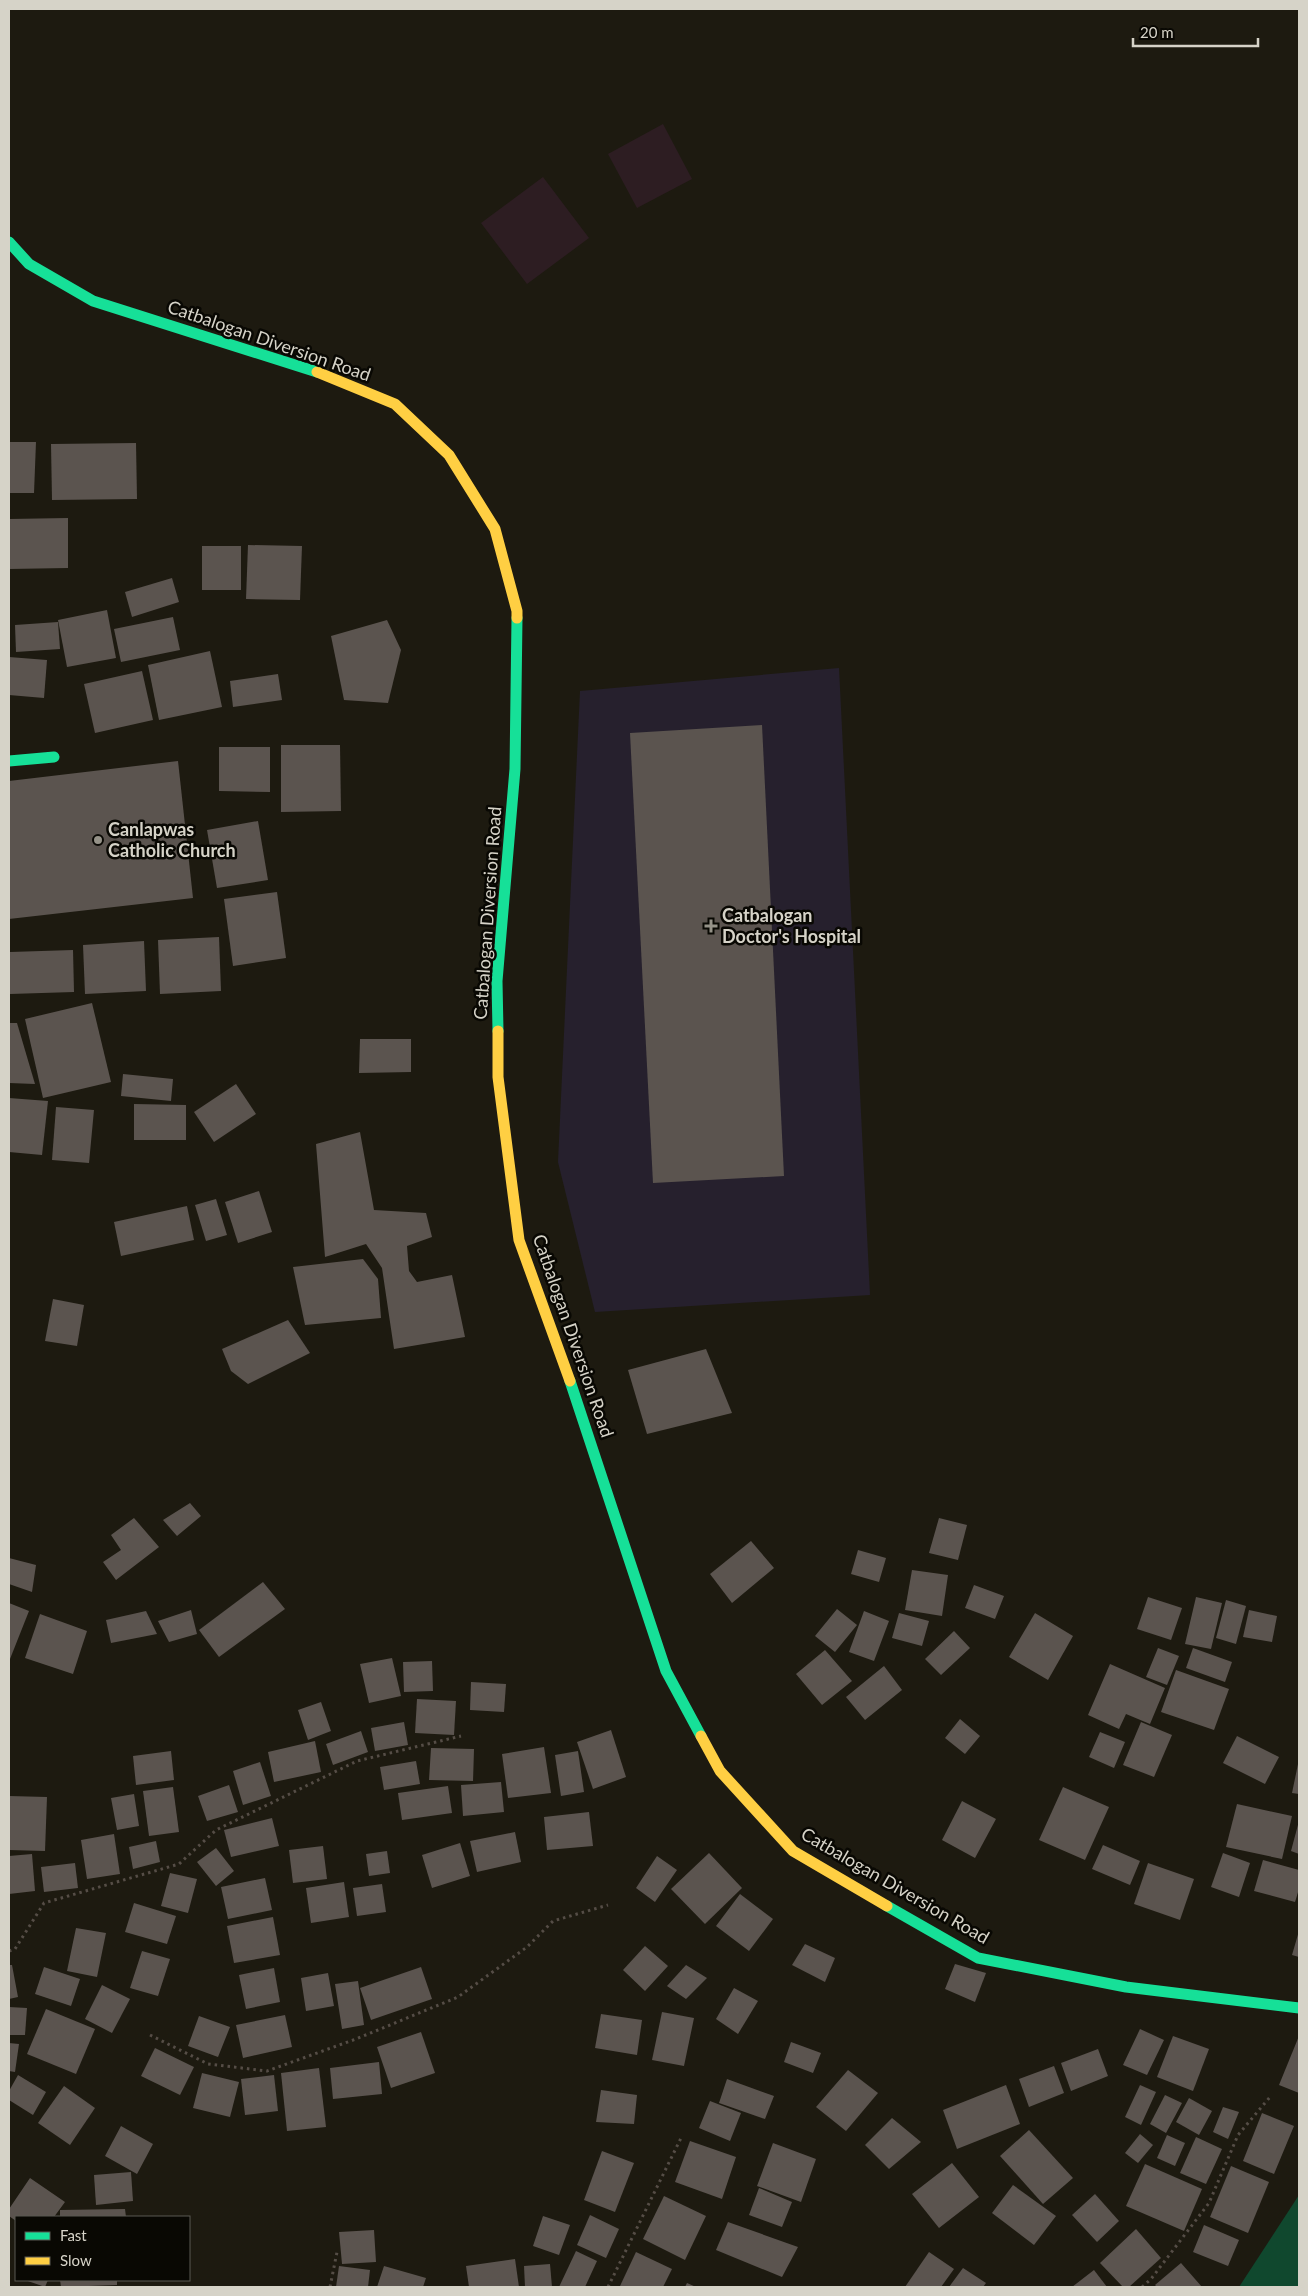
<svg xmlns="http://www.w3.org/2000/svg" width="1308" height="2296" font-family="Lato,sans-serif">
  <rect width="100%" height="100%" fill="#1d1a10"/>
  <!-- industrial -->
  <g fill="#2d1d22">
    <path d="M 663,124 L 692,179 L 637,208 L 608,154 Z"/>
    <path d="M 543,177 L 589,238 L 527,284 L 481,223 Z"/>
  </g>
  <!-- medical -->
  <path fill="#26202d" d="M 839,668 L 870,1295 L 595,1312 L 558,1162 L 580,691 Z"/>
  <!-- forest -->
  <path fill="#10482e" d="M 1299,2195 L 1299,2287 L 1239,2287 Z"/>
  <!-- building -->
  <g fill="#5b544f">
    <path d="M 9,442 L 36,442 L 34,493 L 9,493 Z"/>
    <path d="M 136,443 L 137,499 L 52,500 L 51,444 Z"/>
    <path d="M 68,518 L 68,568 L 9,569 L 9,519 Z"/>
    <path d="M 248,545 L 302,546 L 300,600 L 246,599 Z"/>
    <rect x="202" y="546" width="39" height="44"/>
    <path d="M 172,578 L 179,602 L 132,617 L 125,592 Z"/>
    <path d="M 107,610 L 116,658 L 67,667 L 58,620 Z"/>
    <path d="M 173,617 L 180,650 L 121,662 L 114,629 Z"/>
    <path d="M 387,620 L 401,650 L 388,703 L 344,700 L 331,636 Z"/>
    <path d="M 58,622 L 60,649 L 16,652 L 15,625 Z"/>
    <path d="M 210,651 L 222,707 L 159,720 L 148,665 Z"/>
    <path d="M 9,657 L 47,660 L 44,698 L 9,695 Z"/>
    <path d="M 142,671 L 153,720 L 95,733 L 84,684 Z"/>
    <path d="M 278,674 L 282,700 L 233,707 L 230,681 Z"/>
    <path d="M 762,725 L 784,1176 L 653,1183 L 630,733 Z"/>
    <path d="M 281,745 L 340,745 L 341,811 L 281,812 Z"/>
    <path d="M 219,747 L 270,747 L 270,792 L 219,791 Z"/>
    <path d="M 178,761 L 193,898 L 9,919 L 9,781 Z"/>
    <path d="M 258,821 L 268,880 L 217,888 L 207,830 Z"/>
    <path d="M 277,892 L 286,958 L 233,966 L 224,899 Z"/>
    <path d="M 219,937 L 221,991 L 160,994 L 158,940 Z"/>
    <path d="M 144,941 L 146,991 L 85,994 L 83,945 Z"/>
    <path d="M 73,950 L 74,992 L 10,994 L 10,952 Z"/>
    <path d="M 92,1003 L 111,1082 L 43,1098 L 25,1019 Z"/>
    <path d="M 9,1023 L 17,1023 L 35,1084 L 9,1083 Z"/>
    <path d="M 360,1039 L 411,1039 L 411,1072 L 359,1073 Z"/>
    <path d="M 123,1074 L 173,1079 L 171,1101 L 121,1096 Z"/>
    <path d="M 236,1084 L 256,1114 L 214,1142 L 194,1112 Z"/>
    <path d="M 9,1098 L 48,1101 L 42,1155 L 9,1152 Z"/>
    <path d="M 134,1104 L 186,1105 L 186,1140 L 134,1140 Z"/>
    <path d="M 56,1107 L 94,1110 L 89,1163 L 52,1160 Z"/>
    <path d="M 360,1132 L 374,1210 L 426,1213 L 432,1237 L 407,1246 L 409,1271 L 417,1282 L 452,1275 L 465,1337 L 394,1349 L 382,1268 L 366,1244 L 325,1257 L 316,1144 Z"/>
    <path d="M 259,1191 L 272,1232 L 238,1243 L 225,1202 Z"/>
    <path d="M 216,1199 L 227,1235 L 206,1241 L 195,1205 Z"/>
    <path d="M 187,1206 L 194,1240 L 121,1256 L 114,1222 Z"/>
    <path d="M 363,1259 L 378,1279 L 381,1318 L 305,1325 L 293,1267 Z"/>
    <path d="M 53,1299 L 84,1305 L 77,1346 L 45,1341 Z"/>
    <path d="M 288,1320 L 310,1353 L 248,1384 L 231,1371 L 222,1349 Z"/>
    <path d="M 706,1349 L 732,1413 L 647,1434 L 628,1370 Z"/>
    <path d="M 190,1503 L 201,1516 L 177,1536 L 163,1520 Z"/>
    <path d="M 134,1518 L 159,1547 L 116,1580 L 103,1562 L 121,1550 L 111,1535 Z"/>
    <path d="M 939,1518 L 967,1525 L 958,1560 L 929,1553 Z"/>
    <path d="M 751,1541 L 774,1568 L 732,1603 L 710,1574 Z"/>
    <path d="M 858,1550 L 886,1558 L 879,1582 L 851,1574 Z"/>
    <path d="M 9,1558 L 36,1565 L 32,1592 L 9,1584 Z"/>
    <path d="M 912,1570 L 948,1575 L 942,1616 L 905,1610 Z"/>
    <path d="M 263,1582 L 285,1609 L 219,1657 L 199,1630 Z"/>
    <path d="M 974,1585 L 1004,1596 L 995,1619 L 965,1608 Z"/>
    <path d="M 1148,1597 L 1182,1608 L 1171,1640 L 1137,1629 Z"/>
    <path d="M 1196,1597 L 1222,1603 L 1211,1649 L 1185,1644 Z"/>
    <path d="M 1226,1600 L 1246,1606 L 1236,1644 L 1216,1638 Z"/>
    <path d="M 9,1603 L 29,1611 L 10,1659 L 9,1659 Z"/>
    <path d="M 837,1609 L 857,1625 L 835,1652 L 815,1636 Z"/>
    <path d="M 191,1610 L 197,1634 L 169,1642 L 158,1621 Z"/>
    <path d="M 1249,1610 L 1277,1616 L 1272,1642 L 1243,1637 Z"/>
    <path d="M 146,1611 L 157,1634 L 111,1643 L 106,1620 Z"/>
    <path d="M 864,1611 L 889,1621 L 874,1661 L 849,1652 Z"/>
    <path d="M 899,1613 L 929,1621 L 922,1646 L 892,1638 Z"/>
    <path d="M 1035,1613 L 1073,1636 L 1048,1680 L 1009,1657 Z"/>
    <path d="M 40,1614 L 87,1631 L 73,1674 L 25,1658 Z"/>
    <path d="M 954,1631 L 970,1648 L 941,1675 L 925,1659 Z"/>
    <path d="M 1158,1648 L 1179,1656 L 1167,1685 L 1146,1677 Z"/>
    <path d="M 1193,1648 L 1232,1662 L 1225,1682 L 1186,1668 Z"/>
    <path d="M 825,1650 L 852,1681 L 822,1705 L 796,1674 Z"/>
    <path d="M 392,1658 L 401,1696 L 369,1703 L 360,1664 Z"/>
    <path d="M 432,1661 L 433,1691 L 404,1692 L 403,1662 Z"/>
    <path d="M 1110,1664 L 1165,1688 L 1150,1724 L 1126,1714 L 1119,1729 L 1088,1715 Z"/>
    <path d="M 884,1666 L 902,1690 L 865,1720 L 846,1697 Z"/>
    <path d="M 1176,1670 L 1229,1689 L 1214,1730 L 1161,1712 Z"/>
    <path d="M 471,1682 L 506,1684 L 504,1712 L 470,1710 Z"/>
    <path d="M 417,1699 L 456,1701 L 454,1735 L 415,1733 Z"/>
    <path d="M 321,1702 L 331,1731 L 308,1740 L 298,1710 Z"/>
    <path d="M 960,1719 L 980,1736 L 965,1754 L 945,1738 Z"/>
    <path d="M 404,1722 L 408,1745 L 375,1751 L 371,1728 Z"/>
    <path d="M 1141,1722 L 1172,1735 L 1154,1777 L 1123,1765 Z"/>
    <path d="M 611,1730 L 626,1777 L 593,1789 L 577,1742 Z"/>
    <path d="M 361,1731 L 368,1752 L 333,1765 L 326,1744 Z"/>
    <path d="M 1100,1732 L 1125,1742 L 1114,1768 L 1089,1757 Z"/>
    <path d="M 1237,1736 L 1279,1757 L 1265,1784 L 1223,1763 Z"/>
    <path d="M 315,1741 L 321,1772 L 274,1782 L 268,1752 Z"/>
    <path d="M 544,1747 L 551,1793 L 508,1798 L 502,1754 Z"/>
    <path d="M 431,1748 L 474,1749 L 473,1781 L 429,1780 Z"/>
    <path d="M 171,1751 L 174,1780 L 136,1785 L 133,1756 Z"/>
    <path d="M 578,1751 L 584,1792 L 561,1796 L 555,1755 Z"/>
    <path d="M 416,1761 L 420,1784 L 384,1790 L 380,1767 Z"/>
    <path d="M 260,1762 L 271,1796 L 243,1805 L 233,1771 Z"/>
    <path d="M 1298,1764 L 1299,1765 L 1299,1794 L 1292,1793 Z"/>
    <path d="M 501,1782 L 504,1812 L 463,1816 L 461,1785 Z"/>
    <path d="M 229,1785 L 238,1812 L 207,1821 L 198,1796 Z"/>
    <path d="M 448,1786 L 452,1813 L 402,1820 L 398,1793 Z"/>
    <path d="M 173,1787 L 179,1832 L 149,1836 L 143,1791 Z"/>
    <path d="M 1063,1787 L 1109,1807 L 1085,1860 L 1039,1840 Z"/>
    <path d="M 134,1794 L 139,1826 L 117,1830 L 111,1798 Z"/>
    <path d="M 9,1796 L 47,1797 L 45,1851 L 9,1850 Z"/>
    <path d="M 962,1801 L 996,1819 L 975,1858 L 942,1840 Z"/>
    <path d="M 1237,1804 L 1292,1816 L 1282,1859 L 1226,1847 Z"/>
    <path d="M 589,1812 L 593,1846 L 547,1850 L 544,1817 Z"/>
    <path d="M 272,1818 L 279,1846 L 231,1857 L 224,1830 Z"/>
    <path d="M 1299,1821 L 1299,1854 L 1291,1851 Z"/>
    <path d="M 515,1832 L 521,1862 L 477,1872 L 470,1841 Z"/>
    <path d="M 114,1834 L 120,1874 L 87,1879 L 81,1840 Z"/>
    <path d="M 156,1841 L 160,1862 L 133,1869 L 129,1847 Z"/>
    <path d="M 460,1843 L 470,1876 L 432,1888 L 422,1855 Z"/>
    <path d="M 1103,1845 L 1140,1861 L 1130,1885 L 1092,1869 Z"/>
    <path d="M 323,1846 L 327,1879 L 293,1883 L 289,1850 Z"/>
    <path d="M 216,1848 L 234,1871 L 216,1886 L 197,1862 Z"/>
    <path d="M 387,1851 L 390,1873 L 369,1876 L 366,1854 Z"/>
    <path d="M 709,1853 L 742,1888 L 705,1924 L 671,1889 Z"/>
    <path d="M 1223,1853 L 1250,1863 L 1239,1897 L 1211,1887 Z"/>
    <path d="M 32,1854 L 35,1891 L 9,1894 L 9,1856 Z"/>
    <path d="M 657,1856 L 677,1870 L 655,1902 L 636,1888 Z"/>
    <path d="M 1263,1860 L 1299,1870 L 1299,1889 L 1295,1902 L 1254,1891 Z"/>
    <path d="M 75,1863 L 78,1888 L 44,1892 L 41,1867 Z"/>
    <path d="M 1148,1863 L 1194,1879 L 1180,1920 L 1134,1904 Z"/>
    <path d="M 170,1873 L 197,1879 L 188,1913 L 161,1906 Z"/>
    <path d="M 265,1878 L 272,1910 L 228,1919 L 221,1887 Z"/>
    <path d="M 344,1882 L 349,1917 L 311,1923 L 306,1888 Z"/>
    <path d="M 382,1884 L 386,1912 L 357,1916 L 353,1888 Z"/>
    <path d="M 740,1894 L 773,1919 L 749,1951 L 716,1926 Z"/>
    <path d="M 134,1903 L 176,1916 L 167,1944 L 125,1932 Z"/>
    <path d="M 273,1917 L 280,1955 L 234,1963 L 227,1926 Z"/>
    <path d="M 76,1928 L 106,1933 L 97,1977 L 67,1971 Z"/>
    <path d="M 1299,1931 L 1299,1957 L 1292,1955 Z"/>
    <path d="M 805,1944 L 835,1958 L 825,1982 L 792,1965 Z"/>
    <path d="M 645,1946 L 668,1966 L 645,1991 L 623,1970 Z"/>
    <path d="M 142,1951 L 170,1959 L 158,1996 L 130,1988 Z"/>
    <path d="M 955,1964 L 986,1973 L 975,2002 L 945,1989 Z"/>
    <path d="M 9,1965 L 12,1965 L 18,1997 L 9,1999 Z"/>
    <path d="M 686,1965 L 707,1978 L 686,1999 L 667,1986 Z"/>
    <path d="M 44,1967 L 80,1979 L 71,2006 L 35,1994 Z"/>
    <path d="M 421,1967 L 432,1999 L 371,2020 L 360,1988 Z"/>
    <path d="M 274,1968 L 280,2002 L 246,2009 L 239,1975 Z"/>
    <path d="M 328,1973 L 334,2006 L 306,2011 L 301,1978 Z"/>
    <path d="M 358,1981 L 364,2025 L 342,2029 L 335,1984 Z"/>
    <path d="M 102,1985 L 130,1999 L 112,2033 L 85,2019 Z"/>
    <path d="M 734,1988 L 758,2001 L 738,2034 L 716,2019 Z"/>
    <path d="M 9,2007 L 27,2008 L 25,2035 L 9,2035 Z"/>
    <path d="M 46,2009 L 95,2029 L 76,2074 L 27,2054 Z"/>
    <path d="M 662,2012 L 694,2018 L 684,2066 L 652,2060 Z"/>
    <path d="M 601,2014 L 642,2020 L 637,2055 L 595,2048 Z"/>
    <path d="M 285,2015 L 292,2047 L 243,2058 L 236,2025 Z"/>
    <path d="M 199,2016 L 230,2027 L 218,2057 L 188,2046 Z"/>
    <path d="M 1140,2029 L 1164,2040 L 1147,2075 L 1123,2065 Z"/>
    <path d="M 421,2032 L 435,2073 L 391,2088 L 377,2047 Z"/>
    <path d="M 1173,2036 L 1209,2049 L 1193,2091 L 1157,2077 Z"/>
    <path d="M 1299,2036 L 1299,2093 L 1279,2085 Z"/>
    <path d="M 791,2042 L 821,2053 L 813,2073 L 784,2062 Z"/>
    <path d="M 9,2043 L 19,2044 L 15,2072 L 9,2071 Z"/>
    <path d="M 155,2048 L 194,2067 L 180,2095 L 141,2076 Z"/>
    <path d="M 1098,2049 L 1108,2076 L 1071,2091 L 1061,2063 Z"/>
    <path d="M 379,2062 L 382,2094 L 333,2099 L 330,2068 Z"/>
    <path d="M 1054,2066 L 1064,2093 L 1029,2107 L 1019,2079 Z"/>
    <path d="M 319,2068 L 326,2127 L 287,2131 L 281,2073 Z"/>
    <path d="M 848,2070 L 878,2093 L 846,2131 L 816,2107 Z"/>
    <path d="M 202,2073 L 239,2082 L 230,2117 L 193,2108 Z"/>
    <path d="M 18,2075 L 46,2092 L 33,2115 L 9,2100 L 9,2091 Z"/>
    <path d="M 274,2075 L 278,2111 L 245,2115 L 241,2079 Z"/>
    <path d="M 727,2079 L 774,2096 L 765,2119 L 719,2103 Z"/>
    <path d="M 1006,2085 L 1020,2124 L 957,2149 L 943,2110 Z"/>
    <path d="M 1140,2085 L 1156,2092 L 1141,2125 L 1125,2117 Z"/>
    <path d="M 64,2086 L 95,2108 L 70,2145 L 38,2123 Z"/>
    <path d="M 601,2090 L 637,2095 L 634,2124 L 596,2122 Z"/>
    <path d="M 1165,2095 L 1182,2103 L 1166,2133 L 1150,2124 Z"/>
    <path d="M 1189,2098 L 1212,2111 L 1199,2135 L 1176,2122 Z"/>
    <path d="M 710,2101 L 741,2113 L 730,2141 L 699,2128 Z"/>
    <path d="M 1223,2107 L 1239,2112 L 1228,2139 L 1213,2132 Z"/>
    <path d="M 1262,2113 L 1294,2126 L 1274,2174 L 1243,2161 Z"/>
    <path d="M 892,2118 L 921,2142 L 889,2169 L 865,2145 Z"/>
    <path d="M 121,2126 L 153,2144 L 137,2174 L 105,2156 Z"/>
    <path d="M 1029,2130 L 1073,2178 L 1043,2204 L 1000,2156 Z"/>
    <path d="M 1140,2134 L 1153,2145 L 1138,2163 L 1125,2153 Z"/>
    <path d="M 1167,2135 L 1185,2143 L 1175,2166 L 1157,2158 Z"/>
    <path d="M 1196,2137 L 1222,2149 L 1206,2184 L 1180,2173 Z"/>
    <path d="M 690,2141 L 736,2157 L 722,2199 L 675,2182 Z"/>
    <path d="M 773,2143 L 816,2159 L 801,2202 L 757,2186 Z"/>
    <path d="M 602,2151 L 634,2163 L 615,2212 L 584,2200 Z"/>
    <path d="M 952,2163 L 979,2197 L 939,2228 L 912,2194 Z"/>
    <path d="M 1145,2164 L 1202,2189 L 1184,2231 L 1126,2206 Z"/>
    <path d="M 1231,2166 L 1269,2182 L 1248,2233 L 1210,2217 Z"/>
    <path d="M 131,2172 L 133,2201 L 96,2205 L 94,2175 Z"/>
    <path d="M 30,2178 L 65,2202 L 54,2217 L 16,2217 L 16,2221 L 9,2216 L 9,2209 Z"/>
    <path d="M 1013,2185 L 1056,2216 L 1034,2245 L 992,2213 Z"/>
    <path d="M 759,2188 L 792,2202 L 782,2227 L 749,2215 Z"/>
    <path d="M 1095,2194 L 1119,2221 L 1097,2242 L 1072,2215 Z"/>
    <path d="M 664,2196 L 706,2216 L 685,2260 L 643,2239 Z"/>
    <path d="M 125,2209 L 126,2217 L 60,2217 L 60,2210 Z"/>
    <path d="M 590,2215 L 619,2229 L 606,2258 L 577,2245 Z"/>
    <path d="M 543,2216 L 570,2225 L 559,2255 L 533,2246 Z"/>
    <path d="M 728,2222 L 798,2247 L 782,2277 L 716,2250 Z"/>
    <path d="M 1204,2225 L 1239,2240 L 1228,2266 L 1193,2252 Z"/>
    <path d="M 1136,2229 L 1161,2258 L 1129,2287 L 1123,2287 L 1100,2263 Z"/>
    <path d="M 374,2230 L 376,2262 L 342,2264 L 339,2232 Z"/>
    <path d="M 576,2251 L 597,2261 L 585,2287 L 559,2287 Z"/>
    <path d="M 636,2252 L 672,2269 L 663,2287 L 620,2286 Z"/>
    <path d="M 929,2252 L 954,2269 L 941,2287 L 905,2287 Z"/>
    <path d="M 515,2259 L 519,2287 L 469,2287 L 466,2266 Z"/>
    <path d="M 1181,2263 L 1202,2287 L 1157,2287 L 1155,2285 Z"/>
    <path d="M 550,2264 L 552,2287 L 525,2287 L 524,2266 Z"/>
    <path d="M 339,2266 L 370,2270 L 368,2287 L 336,2287 Z"/>
    <path d="M 384,2266 L 426,2278 L 423,2287 L 377,2287 Z"/>
    <path d="M 963,2268 L 986,2283 L 983,2287 L 949,2287 Z"/>
    <path d="M 1094,2270 L 1107,2287 L 1072,2287 Z"/>
    <path d="M 25,2280 L 48,2280 L 45,2287 Z"/>
    <path d="M 60,2280 L 117,2280 L 117,2285 L 61,2287 Z"/>
    <path d="M 687,2283 L 696,2287 L 685,2287 Z"/>
  </g>
  <g fill="none" stroke-linecap="round" stroke-linejoin="round">
    <!-- path -->
    <g stroke="#554d46" stroke-width="3" stroke-dasharray="2.5 4" stroke-linecap="butt">
      <path d="M 9,1951 L 15,1949 L 44,1903 L 179,1864 L 216,1830 L 357,1761 L 461,1736"/>
      <path d="M 150,2035 L 208,2064 L 267,2071 L 356,2039 L 458,1997 L 527,1947 L 553,1921 L 608,1905"/>
      <path d="M 330,2287 L 337,2252"/>
      <path d="M 608,2287 L 681,2138"/>
      <path d="M 1142,2287 L 1151,2279 L 1209,2203 L 1238,2135 L 1270,2097"/>
    </g>
    <!-- fast -->
    <g stroke="#16e098" stroke-width="11">
      <path d="M 9,242 L 29,264 L 93,301 L 317,372"/>
      <path d="M 9,761 L 54,757"/>
      <path d="M 498,1031 L 497,981 L 515,769 L 517,618"/>
      <path d="M 570,1381 L 666,1671 L 701,1736"/>
      <path d="M 887,1906 L 978,1958 L 1126,1987 L 1299,2008"/>
    </g>
    <!-- slow -->
    <g stroke="#ffcf43" stroke-width="11">
      <path d="M 317,372 L 395,404 L 449,455 L 495,529 L 517,611 L 517,618"/>
      <path d="M 498,1031 L 498,1077 L 519,1240 L 570,1381"/>
      <path d="M 701,1736 L 720,1771 L 793,1851 L 887,1906"/>
    </g>
  </g>
  <!-- markers -->
  <g fill="#959288" stroke="#090803" stroke-width="2">
    <circle cx="98" cy="840" r="5"/>
    <path d="M708.5 918.5h5v5h5v5h-5v5h-5v-5h-5v-5h5z"/>
  </g>
  <g text-anchor="middle" stroke-width="5" stroke-linejoin="round" paint-order="stroke">
    <!-- street labels -->
    <g font-size="18" fill="#d6d3c8" stroke="#090803">
      <text transform="translate(269 341) rotate(19)" y="6">Catbalogan Diversion Road</text>
      <text transform="translate(488 913) rotate(-86)" y="6">Catbalogan Diversion Road</text>
      <text transform="translate(573 1336) rotate(71)" y="6">Catbalogan Diversion Road</text>
      <text transform="translate(895 1886) rotate(30)" y="6">Catbalogan Diversion Road</text>
    </g>
    <!-- poi labels -->
    <g font-size="18" font-weight="bold" fill="#d6d3c8" stroke="#090803" text-anchor="start">
      <text x="108" y="836">Canlapwas<tspan x="108" dy="21">Catholic Church</tspan></text>
      <text x="722" y="922">Catbalogan<tspan x="722" dy="21">Doctor's Hospital</tspan></text>
    </g>
  </g>
  <!-- border -->
  <rect width="1308" height="2296" fill="none" stroke="#d6d3c8" stroke-width="20"/>
  <!-- legend -->
  <rect x="15" y="2216" width="175" height="65" fill="#090803" stroke="#5b5952"/>
  <rect x="25" y="2232" width="25" height="8" fill="#16e098" stroke="#5b5952"/>
  <text x="60" y="2241" font-size="15" fill="#d6d3c8">Fast</text>
  <rect x="25" y="2257" width="25" height="8" fill="#ffcf43" stroke="#5b5952"/>
  <text x="60" y="2266" font-size="15" fill="#d6d3c8">Slow</text>
  <!-- scale -->
  <path d="M1133 38v8h125v-8" fill="none" stroke="#d6d3c8" stroke-width="2.5"/>
  <text x="1140" y="38" font-size="15" fill="#d6d3c8" stroke="#090803" stroke-width="4" paint-order="stroke">20 m</text>
</svg>
